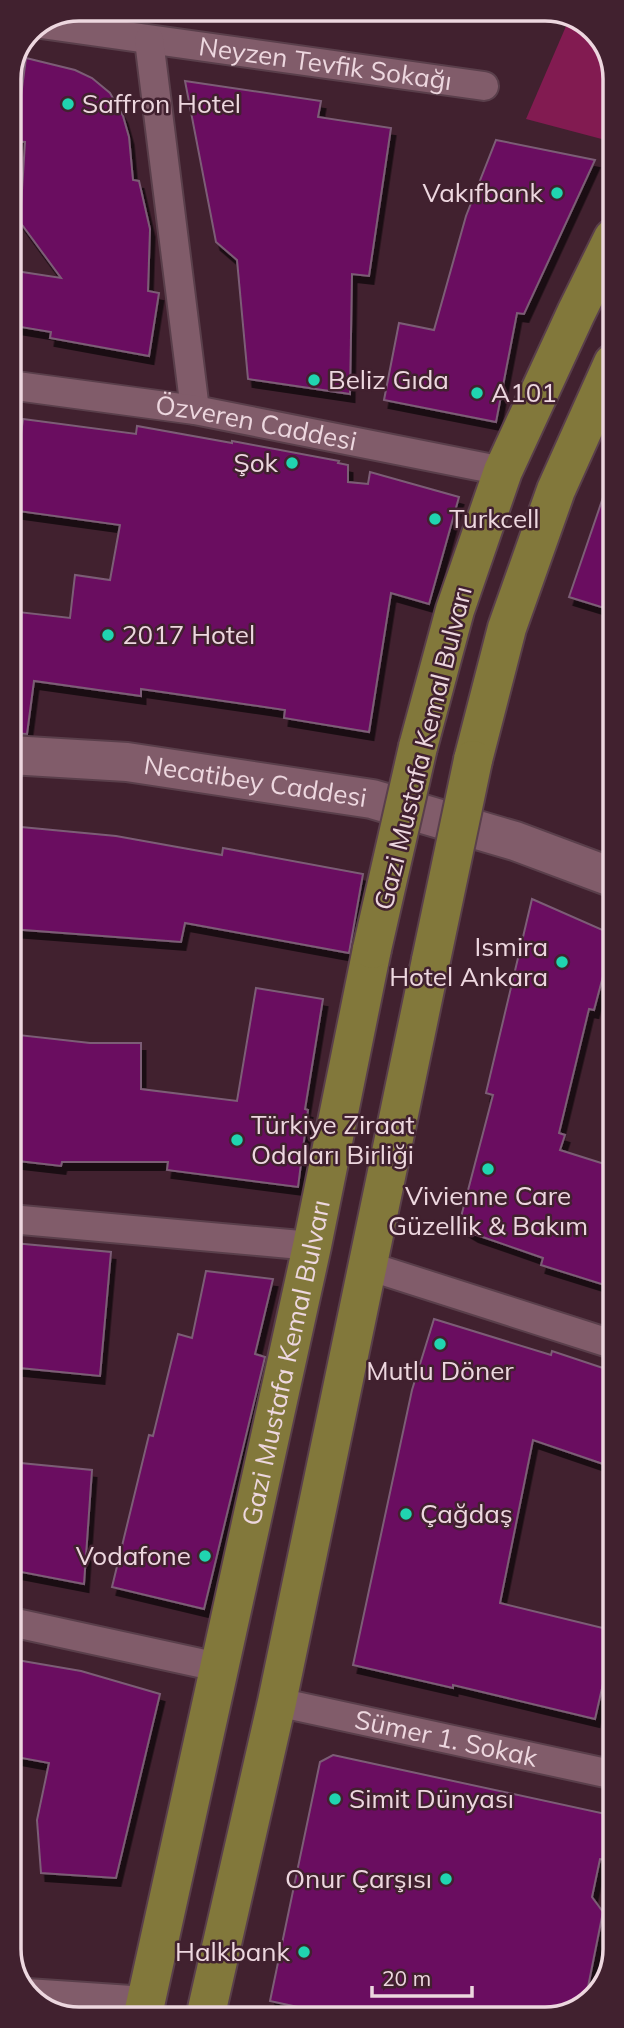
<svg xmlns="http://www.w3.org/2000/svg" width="624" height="2028" font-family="Mulish,sans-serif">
  <defs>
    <filter id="shadow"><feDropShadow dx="4.5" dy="8" stdDeviation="0" flood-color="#0009"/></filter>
  </defs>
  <rect width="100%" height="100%" fill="#41212f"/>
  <!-- green -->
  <path fill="#821b51" d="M 570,17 L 592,27 L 613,61 L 613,142 L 526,119 Z"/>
  <!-- building -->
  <g fill="#6b0b60" stroke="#7c5d76" stroke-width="2" filter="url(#shadow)">
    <path d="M 26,58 L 75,70 L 92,78 L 110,93 L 123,116 L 129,137 L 133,180 L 139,181 L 150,229 L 148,291 L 159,293 L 149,356 L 50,338 L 51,332 L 9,325 L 9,270 L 61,278 L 20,222 L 25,142 L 15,141 Z"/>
    <path d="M 185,81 L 321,101 L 318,117 L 391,128 L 369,276 L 352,274 L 350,394 L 248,379 L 237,260 L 216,242 Z"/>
    <path d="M 496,140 L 595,160 L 524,314 L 517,313 L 496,422 L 384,400 L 399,323 L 434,330 L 466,216 Z"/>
    <path d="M 23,419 L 136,434 L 137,426 L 232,443 L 232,441 L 339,461 L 338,463 L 348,465 L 348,482 L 368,484 L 370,472 L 459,497 L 429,604 L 391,593 L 369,732 L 284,718 L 285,710 L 141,689 L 141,696 L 34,681 L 27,734 L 10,733 L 10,611 L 70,618 L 75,575 L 110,580 L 120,525 L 11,510 Z"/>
    <path d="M 609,480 L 613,481 L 614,611 L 569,597 Z"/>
    <path d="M 21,827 L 116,836 L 222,855 L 223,848 L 363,874 L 349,953 L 185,923 L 181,942 L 11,929 Z"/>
    <path d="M 532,899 L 614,935 L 594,1010 L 589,1009 L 559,1133 L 565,1135 L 560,1150 L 614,1167 L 614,1288 L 541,1265 L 543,1258 L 474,1234 L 464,1228 L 461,1217 L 493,1095 L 486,1093 Z"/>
    <path d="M 256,988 L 323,999 L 305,1109 L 308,1110 L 298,1187 L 167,1170 L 168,1162 L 62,1162 L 61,1166 L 10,1160 L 10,1034 L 90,1043 L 141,1043 L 141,1089 L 237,1101 Z"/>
    <path d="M 13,1243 L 111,1252 L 100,1376 L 10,1367 L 10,1271 Z"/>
    <path d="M 206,1271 L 273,1279 L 255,1354 L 265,1357 L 204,1609 L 112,1587 L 149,1435 L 153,1436 L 178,1334 L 192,1338 Z"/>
    <path d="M 434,1319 L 551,1355 L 552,1351 L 615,1372 L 615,1468 L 533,1440 L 500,1603 L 615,1631 L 595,1719 L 453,1685 L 453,1688 L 353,1665 L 412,1390 Z"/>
    <path d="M 10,1462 L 92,1470 L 84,1584 L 11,1570 Z"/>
    <path d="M 11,1659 L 81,1671 L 160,1694 L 116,1878 L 41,1873 L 37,1820 L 49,1763 L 11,1756 Z"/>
    <path d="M 333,1755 L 615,1816 L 615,1831 L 609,1860 L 600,1859 L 592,1897 L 603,1912 L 585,2002 L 563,2017 L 349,2018 L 270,2001 L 320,1762 Z"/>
  </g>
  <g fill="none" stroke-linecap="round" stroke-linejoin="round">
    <defs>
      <g id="minor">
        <path id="s1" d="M 41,24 L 484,86"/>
        <path d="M 149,40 L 195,410"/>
        <path id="s2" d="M 9,385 L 195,410 L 503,471"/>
        <path d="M 10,1219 L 312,1246"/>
        <path d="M 368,1266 L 615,1345"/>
        <path d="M 11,1622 L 218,1667"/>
        <path id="s3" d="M 277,1702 L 615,1775"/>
        <path d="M 27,1993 L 146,2001"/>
      </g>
      <g id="secondary">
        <path id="s4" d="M 10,755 L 127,762 L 372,799 L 515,841 L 614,878"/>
      </g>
      <g id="primary">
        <path d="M 418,747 L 455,610 L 503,471 L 576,313 L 613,238"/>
        <path d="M 473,760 L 507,628 L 556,490 L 613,363"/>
        <path d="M 205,2018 L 277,1702 L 431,960"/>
        <path id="s5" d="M 142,2019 L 312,1246 L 372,949"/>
      </g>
    </defs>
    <!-- minor casing -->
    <use href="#minor" stroke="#5a3f4b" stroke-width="32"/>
    <!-- secondary casing -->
    <use href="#secondary" stroke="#5a3f4b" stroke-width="42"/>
    <!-- primary casing -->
    <use href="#primary" stroke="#5a3f4b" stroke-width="42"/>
    <!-- minor -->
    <use href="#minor" stroke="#815c6a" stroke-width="28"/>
    <!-- secondary -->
    <use href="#secondary" stroke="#815c6a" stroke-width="38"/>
    <!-- primary -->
    <use href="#primary" stroke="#82783b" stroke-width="38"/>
    <defs>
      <g id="primary-bridge">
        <path d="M 372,949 L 418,747"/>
        <path d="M 431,960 L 473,760"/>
      </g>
    </defs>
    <!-- primary-bridge casing -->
    <use href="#primary-bridge" stroke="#5a3f4b" stroke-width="42" stroke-linecap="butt"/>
    <!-- primary-bridge -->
    <use href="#primary-bridge" stroke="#82783b" stroke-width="38"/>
  </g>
  <!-- markers -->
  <g fill="#20d5b0" stroke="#41212f" stroke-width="2.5">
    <circle cx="68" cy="104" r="7"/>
    <circle cx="557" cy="193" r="7"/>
    <circle cx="314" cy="380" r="7"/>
    <circle cx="477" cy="393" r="7"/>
    <circle cx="292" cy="463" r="7"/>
    <circle cx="435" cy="519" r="7"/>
    <circle cx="108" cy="635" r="7"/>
    <circle cx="562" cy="962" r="7"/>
    <circle cx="237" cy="1140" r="7"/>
    <circle cx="488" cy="1169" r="7"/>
    <circle cx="440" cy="1344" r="7"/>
    <circle cx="406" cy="1514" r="7"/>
    <circle cx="205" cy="1556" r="7"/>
    <circle cx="335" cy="1799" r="7"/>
    <circle cx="446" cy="1879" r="7"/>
    <circle cx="304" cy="1952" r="7"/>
  </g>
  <g text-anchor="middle" stroke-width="5" stroke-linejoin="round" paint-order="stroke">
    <!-- street labels -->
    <g font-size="26" fill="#edd7df" stroke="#41212f">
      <text dy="9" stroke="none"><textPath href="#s1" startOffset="287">Neyzen Tevfik Sokağı</textPath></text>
      <text dy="9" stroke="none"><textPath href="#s2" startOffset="250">Özveren Caddesi</textPath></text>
      <text transform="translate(423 748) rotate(-76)" y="9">Gazi Mustafa Kemal Bulvarı</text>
      <text dy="9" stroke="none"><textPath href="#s4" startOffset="247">Necatibey Caddesi</textPath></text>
      <text dy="9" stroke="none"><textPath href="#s5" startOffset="672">Gazi Mustafa Kemal Bulvarı</textPath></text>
      <text dy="9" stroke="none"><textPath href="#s3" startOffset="173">Sümer 1. Sokak</textPath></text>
    </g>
    <!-- poi labels -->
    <g font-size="26" fill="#edd7df" stroke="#41212f" text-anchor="start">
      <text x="82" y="113">Saffron Hotel</text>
      <text x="543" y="202" text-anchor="end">Vakıfbank</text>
      <text x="328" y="389">Beliz Gıda</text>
      <text x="491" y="402">A101</text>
      <text x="278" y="472" text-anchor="end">Şok</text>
      <text x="449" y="528">Turkcell</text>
      <text x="122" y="644">2017 Hotel</text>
      <text x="548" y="956" text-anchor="end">Ismira<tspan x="548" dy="30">Hotel Ankara</tspan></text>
      <text x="251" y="1134">Türkiye Ziraat<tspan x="251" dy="30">Odaları Birliği</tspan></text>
      <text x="488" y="1205" text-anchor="middle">Vivienne Care<tspan x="488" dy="30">Güzellik &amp; Bakım</tspan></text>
      <text x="440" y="1380" text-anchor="middle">Mutlu Döner</text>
      <text x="420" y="1523">Çağdaş</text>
      <text x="191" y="1565" text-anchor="end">Vodafone</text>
      <text x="349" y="1808">Simit Dünyası</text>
      <text x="432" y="1888" text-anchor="end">Onur Çarşısı</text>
      <text x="290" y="1961" text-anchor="end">Halkbank</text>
    </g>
  </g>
  <!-- crop -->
  <path d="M0 0H624V2028H0ZM79 21H545A58 58 0 0 1 603 79V1949A58 58 0 0 1 545 2007H79A58 58 0 0 1 21 1949V79A58 58 0 0 1 79 21Z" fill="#41212f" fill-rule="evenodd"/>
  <path fill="none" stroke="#edd7df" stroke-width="3.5" d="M79 21H545A58 58 0 0 1 603 79V1949A58 58 0 0 1 545 2007H79A58 58 0 0 1 21 1949V79A58 58 0 0 1 79 21Z"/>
  <!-- scale -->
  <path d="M372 1986v10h100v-10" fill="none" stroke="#edd7df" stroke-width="3.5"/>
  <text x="382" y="1986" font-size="21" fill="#edd7df" stroke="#41212f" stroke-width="5" paint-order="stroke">20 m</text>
</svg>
